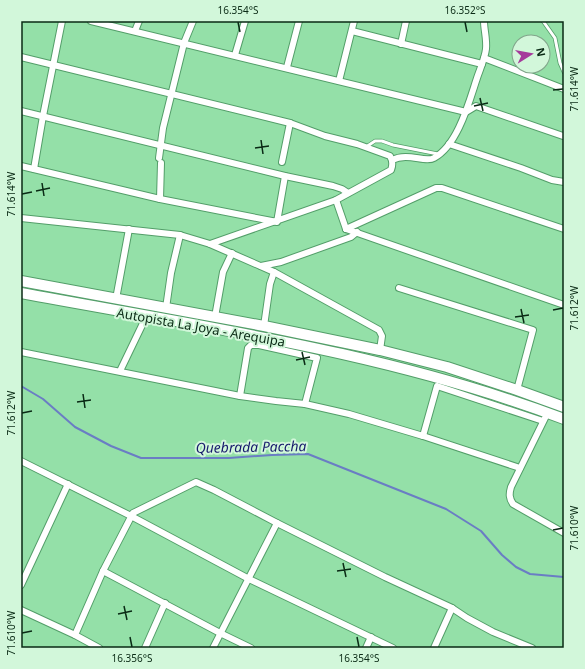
<svg xmlns="http://www.w3.org/2000/svg" width="585" height="669" font-family="'Noto Sans',sans-serif">
  <rect width="100%" height="100%" fill="#94e0a8"/>
  <g fill="none" stroke-linecap="round" stroke-linejoin="round">
    <!-- stream -->
    <path stroke="#6a7dc4" stroke-width="2" d="M 21,386 L 43,399 L 75,427 L 111,446 L 141,458 L 229,458 L 272,455 L 308,454 L 446,509 L 481,531 L 502,555 L 516,567 L 530,574 L 564,577"/>
    <defs>
      <g id="lane">
        <path d="M 543,21 L 555,38 L 560,63 L 564,72"/>
        <path d="M 366,147 L 375,141 L 382,141 L 393,145 L 438,154"/>
      </g>
      <g id="street">
        <path d="M 91,21 L 466,112 L 476,106 L 563,136"/>
        <path d="M 135,31 L 139,21"/>
        <path d="M 352,31 L 482,64"/>
        <path d="M 401,44 L 406,21"/>
        <path d="M 235,55 L 245,21"/>
        <path d="M 21,57 L 290,123 L 325,136 L 357,144 L 390,156 C 393,161 393,165 391,170 L 336,200 L 210,244"/>
        <path d="M 484,58 L 564,89"/>
        <path d="M 287,67 L 299,21"/>
        <path d="M 339,81 L 354,21"/>
        <path d="M 21,111 L 285,176 L 333,186 L 342,189 L 348,193"/>
        <path d="M 449,144 L 521,168 L 552,180 L 564,182"/>
        <path d="M 159,158 L 163,128 L 184,43 L 193,21"/>
        <path d="M 392,160 C 408,152 425,163 434,158 C 458,145 469,102 477,78 C 480,69 485,58 486,49 C 487,39 484,30 484,21"/>
        <path d="M 282,162 L 290,123"/>
        <path d="M 21,166 L 160,199 L 277,222 L 285,176"/>
        <path d="M 34,169 L 43,116 L 62,21"/>
        <path d="M 160,199 L 161,163"/>
        <path d="M 336,200 L 346,229"/>
        <path d="M 21,218 L 180,235 L 210,244 L 274,272 L 379,330 L 382,336 L 380,350"/>
        <path d="M 346,229 L 436,188 L 442,188 L 564,229"/>
        <path d="M 346,229 L 564,305"/>
        <path d="M 261,266 L 281,262 L 351,237 L 357,232"/>
        <path d="M 399,288 L 533,330 L 517,390"/>
        <path d="M 116,299 L 129,229"/>
        <path d="M 166,308 L 171,273 L 180,235"/>
        <path d="M 215,317 L 223,272 L 232,253"/>
        <path d="M 264,326 L 270,284 L 274,272"/>
        <path d="M 259,345 L 317,358 L 305,404"/>
        <path d="M 21,352 L 240,396 L 276,401 L 305,404 L 349,414 L 423,436 L 520,468"/>
        <path d="M 120,371 L 146,317"/>
        <path d="M 240,396 L 248,348 L 251,345 L 259,345 L 260,341"/>
        <path d="M 545,418 L 511,487 C 509,494 509,498 513,504 L 564,533"/>
        <path d="M 423,436 L 437,386 L 543,421"/>
        <path d="M 21,461 L 131,516 L 249,579 L 393,648"/>
        <path d="M 103,571 L 220,633 L 251,648"/>
        <path d="M 21,585 L 68,484"/>
        <path d="M 21,610 L 75,635 L 99,648"/>
        <path d="M 75,635 L 103,571 L 133,513 L 196,482 L 214,490 L 277,523 L 385,577 L 452,608 L 467,618 L 493,632 L 532,648"/>
        <path d="M 145,648 L 165,603"/>
        <path d="M 213,648 L 277,523"/>
        <path d="M 366,648 L 371,637"/>
        <path d="M 434,648 L 452,608"/>
      </g>
      <g id="primary">
        <path d="M 21,281 L 264,326 L 380,350 L 447,367 L 517,390 L 564,407"/>
        <path d="M 21,293 C 204,327 390,353 564,419"/>
      </g>
    </defs>
    <!-- lane casing -->
    <use href="#lane" stroke="#539e69" stroke-width="4.5"/>
    <!-- street casing -->
    <use href="#street" stroke="#539e69" stroke-width="8"/>
    <!-- primary casing -->
    <use href="#primary" stroke="#539e69" stroke-width="12"/>
    <!-- lane -->
    <use href="#lane" stroke="#fff" stroke-width="3"/>
    <!-- street -->
    <use href="#street" stroke="#fff" stroke-width="6"/>
    <!-- primary -->
    <use href="#primary" stroke="#fff" stroke-width="10"/>
  </g>
  <!-- ticks -->
  <path fill="none" stroke="#0a2a15" stroke-width="1.5" d="M 238,22 L 240,32M 465,22 L 467,32M 553,90 L 563,89M 480,98 L 483,111M 474,106 L 488,103M 261,140 L 263,154M 255,148 L 269,146M 42,183 L 44,196M 36,191 L 50,188M 22,194 L 32,192M 521,309 L 524,323M 553,310 L 563,308M 515,317 L 529,315M 302,352 L 305,365M 296,360 L 310,357M 83,394 L 85,408M 77,402 L 91,400M 22,413 L 32,411M 553,530 L 563,528M 343,563 L 346,577M 337,571 L 351,569M 124,606 L 127,620M 118,614 L 132,611M 22,633 L 32,631M 130,637 L 132,647M 357,637 L 359,647"/>
  <g text-anchor="middle" stroke-width="4" stroke-linejoin="round" paint-order="stroke">
    <!-- street labels -->
    <g font-size="13" fill="#0a2a15" stroke="#d2f7da">
      <text transform="translate(201 327) rotate(10)" y="5">Autopista La Joya - Arequipa</text>
    </g>
    <!-- water labels -->
    <g font-size="14" font-style="italic" fill="#16196c" stroke="#d2f7da">
      <text transform="translate(251 447) rotate(-1)" y="5">Quebrada Paccha</text>
    </g>
  </g>
  <!-- border -->
  <rect width="585" height="669" fill="none" stroke="#d2f7da" stroke-width="44"/>
  <!-- north arrow -->
  <g transform="translate(531 54) rotate(79)"><circle r="19" fill="#d2f7da" stroke="#82a58b"/>
  <path d="M0-3L7 15L0 10L-7 15Z" fill="#a53a9b"/>
  <text y="-6" font-size="11" font-weight="bold" text-anchor="middle" fill="#0a2a15">N</text>
  </g>
  <rect x="22" y="22" width="541" height="625" fill="none" stroke="#0a2a15" stroke-width="1.5"/>
  <g font-size="10" text-anchor="middle" fill="#0a2a15">
    <text x="238" y="14">16.354°S</text>
    <text x="465" y="14">16.352°S</text>
    <text transform="translate(574 89) rotate(-90)" y="4">71.614°W</text>
    <text transform="translate(11 194) rotate(-90)" y="4">71.614°W</text>
    <text transform="translate(574 308) rotate(-90)" y="4">71.612°W</text>
    <text transform="translate(11 413) rotate(-90)" y="4">71.612°W</text>
    <text transform="translate(574 528) rotate(-90)" y="4">71.610°W</text>
    <text transform="translate(11 633) rotate(-90)" y="4">71.610°W</text>
    <text x="132" y="662">16.356°S</text>
    <text x="359" y="662">16.354°S</text>
  </g>
</svg>
